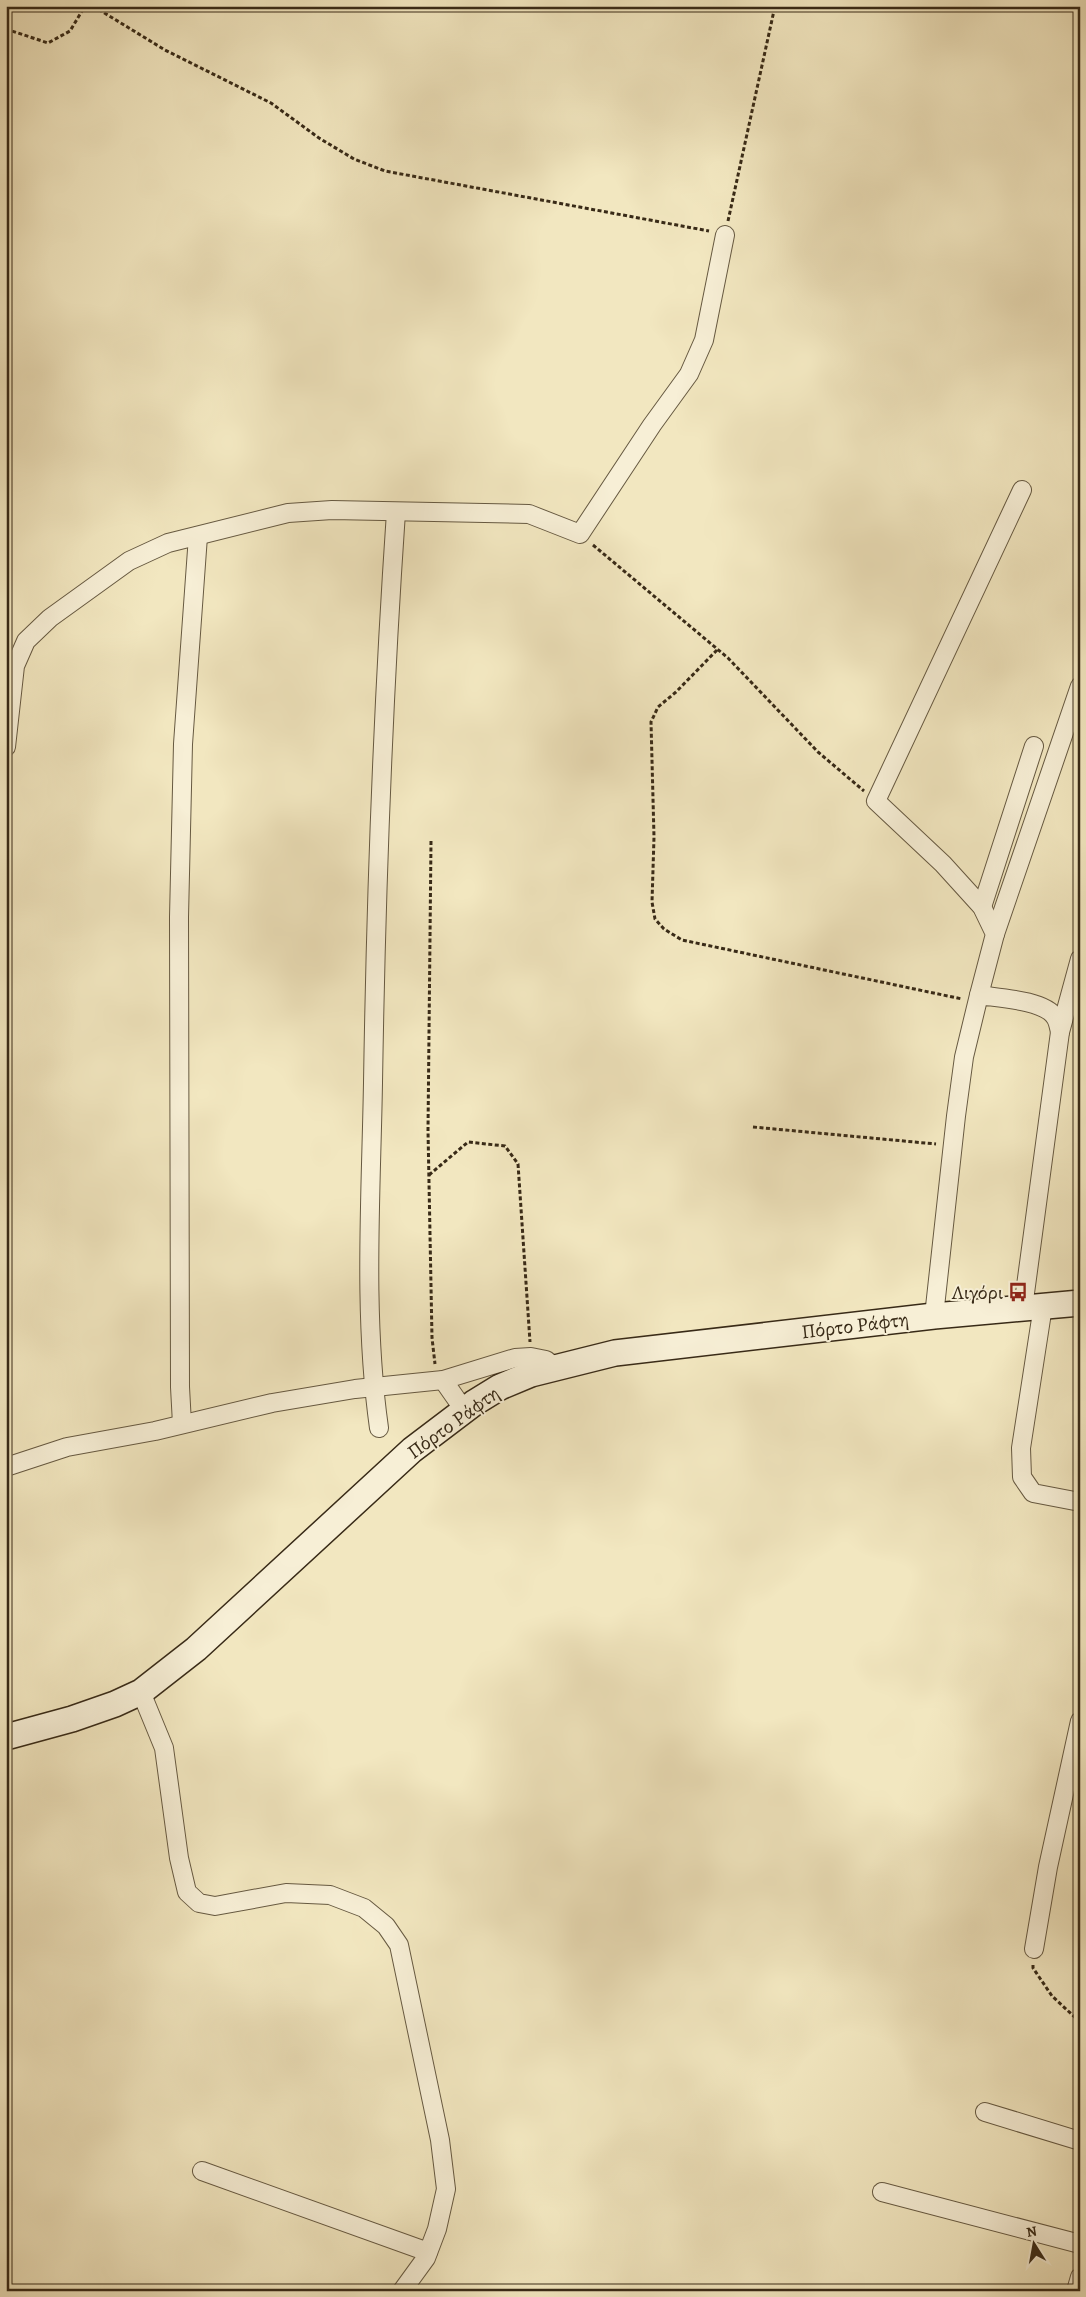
<svg xmlns="http://www.w3.org/2000/svg" width="1086" height="2297" font-family="Alegreya,serif">
  <rect width="100%" height="100%" fill="#f2e7c0"/>
  <filter id="stains"><feTurbulence type="fractalNoise" baseFrequency=".004" numOctaves="4"/><feColorMatrix values="0 0 0 0 .2 0 0 0 0 .09 0 0 0 0 .02 0 0 0 .5 -.17"/></filter>
  <radialGradient id="worn" r=".72"><stop offset=".6" stop-color="#630" stop-opacity="0"/><stop offset="1" stop-color="#630" stop-opacity=".3"/></radialGradient>
  <g fill="none" stroke-linecap="round" stroke-linejoin="round">
    <defs>
      <g id="street">
        <path d="M 6,747 L 15,666 L 26,641 L 50,618 L 129,561 L 168,543 L 288,513 L 332,510 L 529,514 L 580,534 L 652,425 L 689,374 L 704,340 L 725,235"/>
        <path d="M 982,907 L 1034,746"/>
        <path d="M 995,934 L 1080,686"/>
        <path d="M 979,995 L 995,934 L 982,907 L 943,864 L 876,801 L 1022,490"/>
        <path d="M 1043,1306 L 1021,1448 L 1022,1477 L 1033,1493 L 1080,1502"/>
        <path d="M 1023,1308 L 1060,1032 L 1080,959"/>
        <path d="M 934,1316 L 956,1116 L 964,1057 L 979,995 C 998,998 1044,1000 1055,1017 C 1058,1021 1059,1028 1060,1032"/>
        <path d="M 443,1380 L 464,1410"/>
        <path d="M 182,1424 L 180,1387 L 179,917 L 183,744 L 198,536"/>
        <path d="M 379,1428 C 363,1314 371,1198 373,1083 C 376,892 383,702 396,512"/>
        <path d="M 6,1467 L 67,1447 L 155,1431 L 272,1403 L 355,1389 L 443,1380 L 515,1358 L 531,1357 L 546,1360 L 555,1367"/>
        <path d="M 141,1692 L 164,1748 L 179,1858 L 187,1892 L 199,1903 L 215,1906 L 286,1893 L 330,1895 L 364,1908 L 386,1926 L 399,1945 L 440,2140 L 446,2189 L 437,2229 L 426,2258 L 402,2291"/>
        <path d="M 1034,1949 L 1048,1867 L 1080,1721"/>
        <path d="M 985,2112 L 1080,2141"/>
        <path d="M 202,2171 L 428,2252"/>
        <path d="M 882,2192 L 1080,2244"/>
        <path d="M 1076,2291 L 1080,2277"/>
      </g>
      <path id="secondary" d="M 6,1737 L 72,1719 L 115,1704 L 141,1692 L 196,1649 L 412,1450 L 474,1403 L 500,1387 L 531,1374 L 615,1353 L 934,1316 L 1080,1303"/>
    </defs>
    <!-- street casing -->
    <use href="#street" stroke="#665941" stroke-width="20"/>
    <!-- secondary casing -->
    <use href="#secondary" stroke="#382a17" stroke-width="28"/>
    <!-- path -->
    <g stroke="#382a17" stroke-width="3" stroke-dasharray="4 2.5" stroke-linecap="butt">
      <path d="M 93,6 L 165,50 L 271,103 L 319,138 L 354,159 L 385,171 L 709,231"/>
      <path d="M 6,29 L 48,43 L 70,31 L 85,6"/>
      <path d="M 728,221 L 775,6"/>
      <path d="M 593,545 L 728,658 L 818,752 L 864,791"/>
      <path d="M 717,650 L 676,692 L 658,707 L 651,722 L 654,837 L 652,902 L 655,919 L 664,929 L 682,940 L 962,999"/>
      <path d="M 431,841 L 428,1130 L 432,1338 L 435,1364"/>
      <path d="M 753,1127 L 936,1144"/>
      <path d="M 429,1175 L 468,1142 L 505,1146 L 518,1164 L 530,1342"/>
      <path d="M 1033,1965 L 1033,1968 L 1052,1996 L 1080,2022"/>
    </g>
    <!-- street -->
    <use href="#street" stroke="#f7efd6" stroke-width="18"/>
    <!-- secondary -->
    <use href="#secondary" stroke="#f7efd6" stroke-width="25"/>
  </g>
  <!-- icons -->
  <defs>
    <symbol id="bus-bare" viewBox="-9 -9 18 18"><path d="M-5-6H5V4H4V6H2V4H-2V6H-4V4H-5ZM-3.5-4V0h7V-4ZM-3.5 1.2v1.5H-2V1.2ZM2 1.2v1.5H3.5V1.2Z" fill="#8f2418" stroke="#f7efd6" stroke-width="2.5" paint-order="stroke"/></symbol>
  </defs>
  <g fill-rule="evenodd">
    <use href="#bus-bare" x="1004" y="1278" width="28" height="28"/>
  </g>
  <g text-anchor="middle" stroke-width="4" stroke-linejoin="round" paint-order="stroke">
    <!-- poi labels -->
    <g font-size="20" fill="#382a17" stroke="#f7efd6" text-anchor="end">
      <text x="1003" y="1299">Λιγόρι</text>
    </g>
    <!-- street labels -->
    <g font-size="20" fill="#382a17" stroke="#f7efd6">
      <text transform="translate(855 1325) rotate(-7)" y="7">Πόρτο Ράφτη</text>
      <text transform="translate(453 1422) rotate(-36)" y="7">Πόρτο Ράφτη</text>
    </g>
  </g>
  <!-- margin -->
  <rect width="1086" height="2297" fill="none" stroke="#f2e7c0" stroke-width="25"/>
  <rect x="8" y="8" width="1071" height="2282" fill="none" stroke="#382a17" stroke-width="2.5"/>
  <rect x="12" y="12" width="1061" height="2272" fill="none" stroke="#382a17"/>
  <!-- north arrow -->
  <g transform="translate(1034 2244) rotate(349)" stroke="#f7efd6" stroke-width="4" paint-order="stroke">
  <path d="M0-4L9 19L0 12L-9 19Z" fill="#382a17"/>
  <text y="-8" font-size="14" font-weight="bold" text-anchor="middle" fill="#382a17">N</text>
  </g>
  <rect width="100%" height="100%" filter="url(#stains)"/>
  <rect width="100%" height="100%" fill="url(#worn)"/>
</svg>
